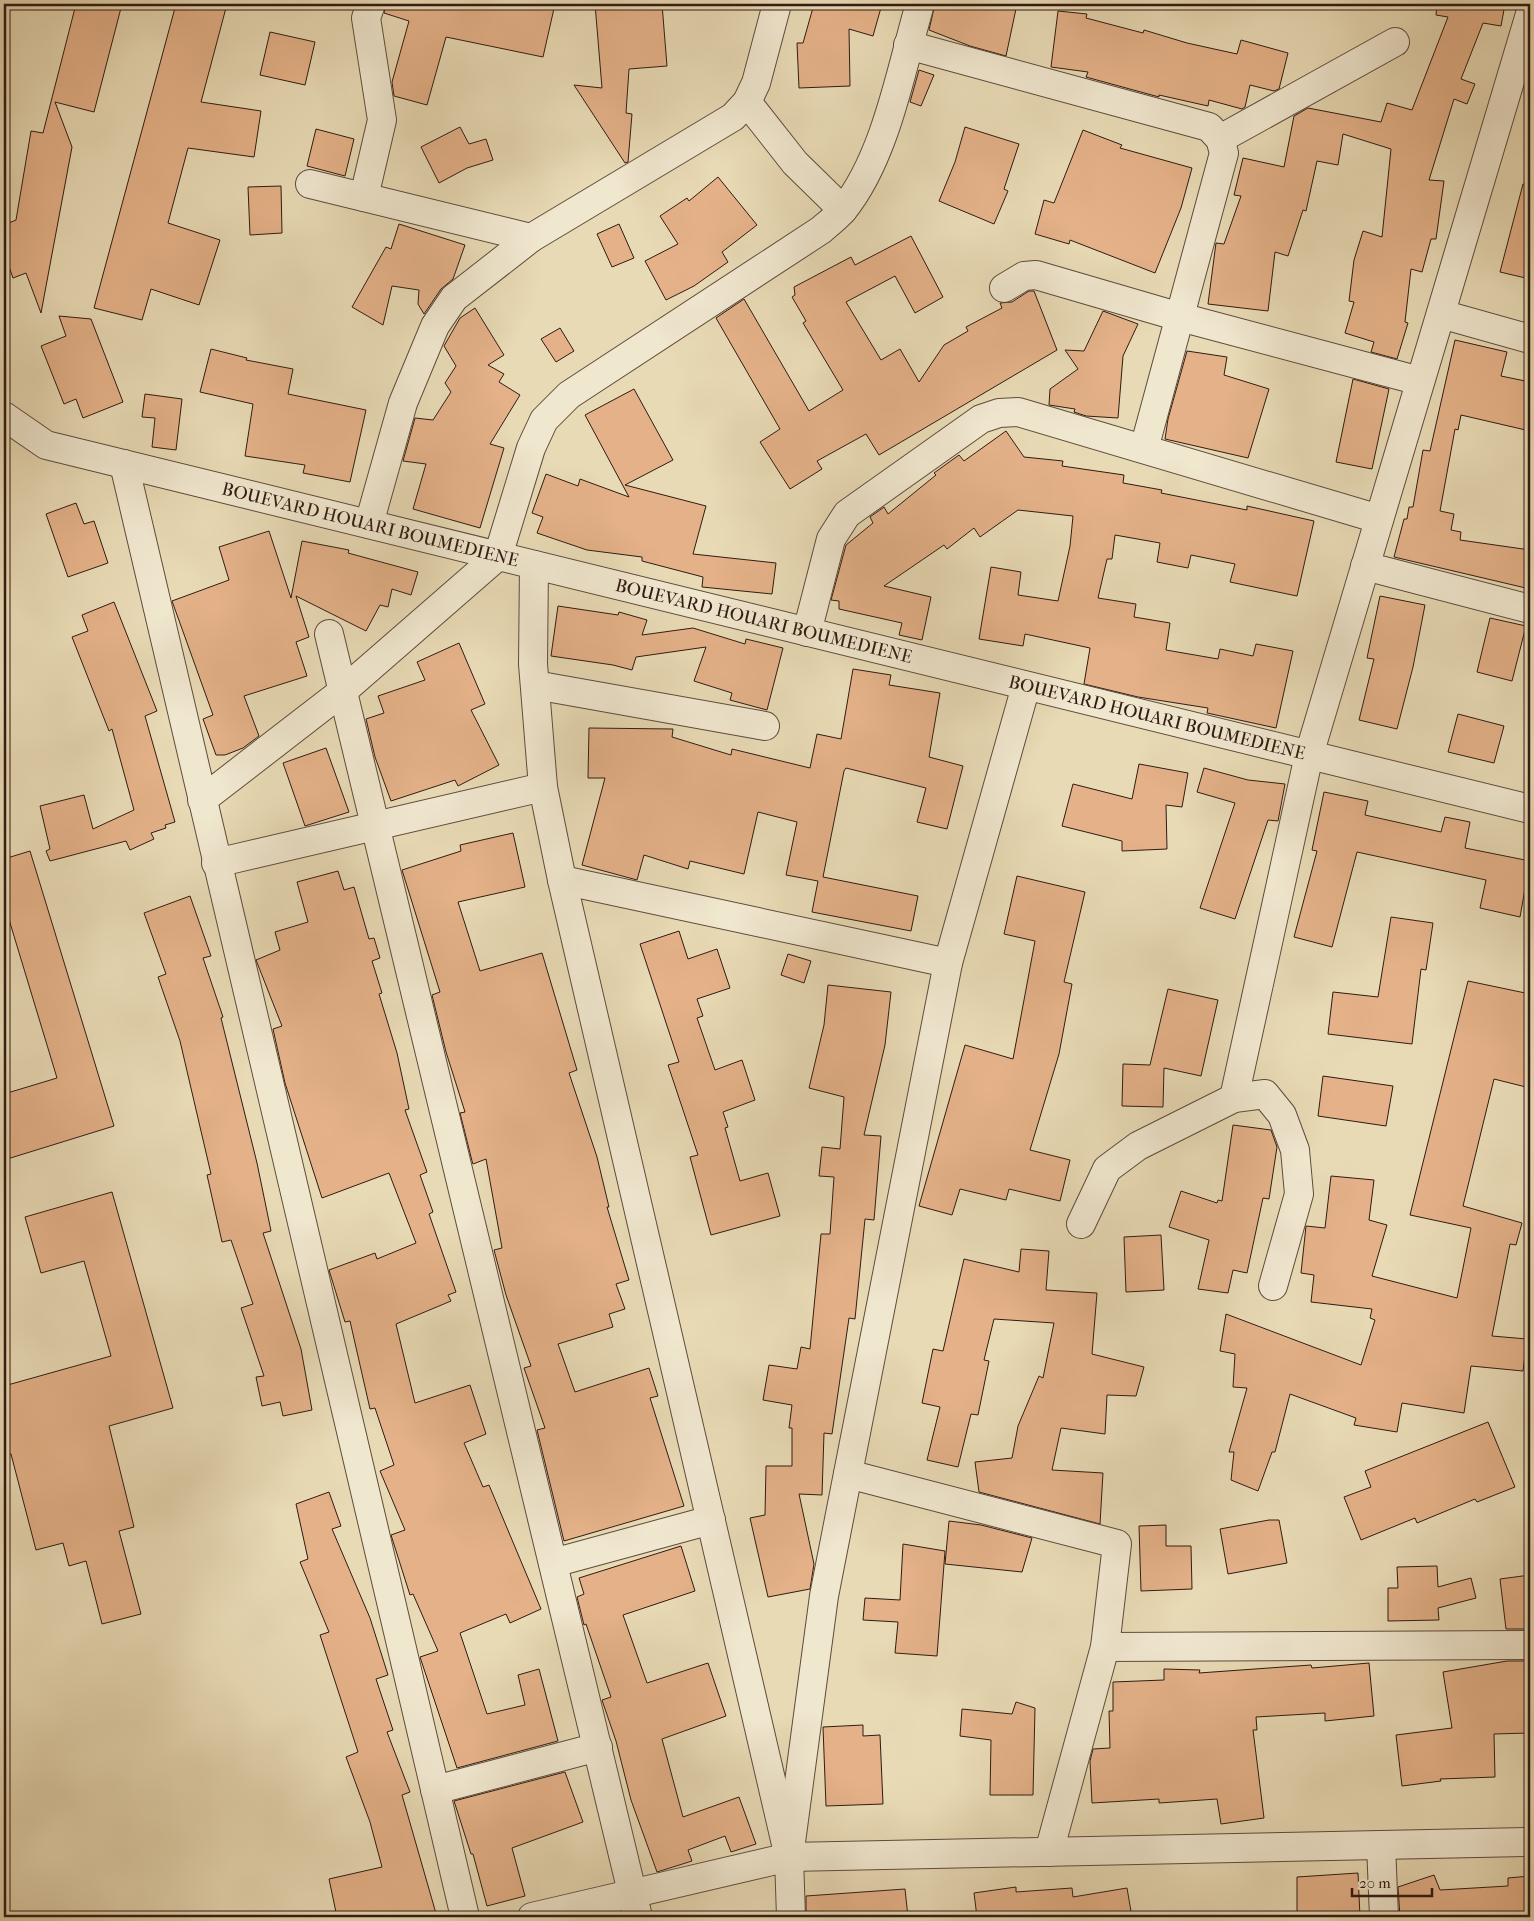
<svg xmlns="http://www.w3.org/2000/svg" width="1534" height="1921" font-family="'IM FELL French Canon',serif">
  <rect width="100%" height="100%" fill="#e8dab5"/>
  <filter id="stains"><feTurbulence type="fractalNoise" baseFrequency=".004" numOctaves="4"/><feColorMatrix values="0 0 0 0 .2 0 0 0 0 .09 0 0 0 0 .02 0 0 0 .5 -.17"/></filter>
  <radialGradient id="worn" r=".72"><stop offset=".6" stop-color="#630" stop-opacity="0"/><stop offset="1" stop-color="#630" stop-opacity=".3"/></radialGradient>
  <!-- building -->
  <g fill="#e4b188" stroke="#301b13">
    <path d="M 76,4 L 122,4 L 94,112 L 55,102 L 72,147 L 41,313 L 26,273 L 13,278 L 4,253 L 4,225 L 16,220 L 31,131 L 43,133 Z"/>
    <path d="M 176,4 L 227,4 L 201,102 L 261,111 L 254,157 L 188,148 L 168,223 L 220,240 L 199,305 L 151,289 L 142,320 L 94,308 Z"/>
    <path d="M 386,4 L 555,4 L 543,57 L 446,37 L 427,105 L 394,96 L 392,82 L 409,21 L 384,13 Z"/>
    <path d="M 595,4 L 662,4 L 667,66 L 629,69 L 626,113 L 632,114 L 628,162 L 625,163 L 574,85 L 602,88 Z"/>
    <path d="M 814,4 L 882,4 L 873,36 L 849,29 L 850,86 L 799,88 L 797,43 L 803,43 Z"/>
    <path d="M 935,4 L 1017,4 L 1006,56 L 970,46 L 929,30 Z"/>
    <path d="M 1437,4 L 1505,4 L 1501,26 L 1483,23 L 1461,79 L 1475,84 L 1467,104 L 1454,99 L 1429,180 L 1444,181 L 1436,239 L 1431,239 L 1422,272 L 1411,269 L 1405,322 L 1408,323 L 1397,359 L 1371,352 L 1374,342 L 1345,333 L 1354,302 L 1349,301 L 1354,260 L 1363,231 L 1382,237 L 1391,149 L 1343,134 L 1338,165 L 1317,161 L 1306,211 L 1303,210 L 1288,256 L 1275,252 L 1268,311 L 1208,304 L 1216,243 L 1224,244 L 1241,196 L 1234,195 L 1243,158 L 1284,167 L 1294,116 L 1308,108 L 1381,122 L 1387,103 L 1412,110 L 1448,17 L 1436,15 Z"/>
    <path d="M 1058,11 L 1087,14 L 1086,18 L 1143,33 L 1144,30 L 1187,43 L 1237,54 L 1241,40 L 1288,53 L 1279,89 L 1274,91 L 1250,85 L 1245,107 L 1242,109 L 1209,100 L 1208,106 L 1159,95 L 1159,97 L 1086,77 L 1088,72 L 1051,67 Z"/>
    <path d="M 270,32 L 315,42 L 305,85 L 260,75 Z"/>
    <path d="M 919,70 L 934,75 L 921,106 L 910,102 Z"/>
    <path d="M 460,127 L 469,144 L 486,139 L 493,160 L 467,168 L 439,183 L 421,147 Z"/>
    <path d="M 965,127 L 1019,144 L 1004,189 L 1008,191 L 994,224 L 939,201 L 955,162 Z"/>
    <path d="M 316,129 L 354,139 L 345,176 L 307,166 Z"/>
    <path d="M 1083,130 L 1122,145 L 1120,148 L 1192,168 L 1181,208 L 1155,273 L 1070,240 L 1069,244 L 1035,234 L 1044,200 L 1054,203 Z"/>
    <path d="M 718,177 L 757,225 L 722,252 L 728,262 L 694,286 L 666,300 L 645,261 L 678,244 L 660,216 L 687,198 L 689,201 Z"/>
    <path d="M 1523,184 L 1530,185 L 1530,279 L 1500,272 Z"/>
    <path d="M 281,186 L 282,233 L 250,235 L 248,187 Z"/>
    <path d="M 399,224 L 465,245 L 453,279 L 441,289 L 424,314 L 418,304 L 419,290 L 392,286 L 383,325 L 352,307 L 386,247 L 391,249 Z"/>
    <path d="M 619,224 L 634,258 L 612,267 L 597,234 Z"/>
    <path d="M 911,236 L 943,297 L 915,313 L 895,276 L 846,302 L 881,360 L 900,349 L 919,382 L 944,345 L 968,331 L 966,327 L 1002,308 L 1000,303 L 1012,302 L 1029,291 L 1034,291 L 1057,350 L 879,455 L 866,434 L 817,461 L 822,469 L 790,489 L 760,442 L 780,429 L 716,318 L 744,299 L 809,411 L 843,390 L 803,323 L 806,321 L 792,297 L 795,295 L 794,287 L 851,257 L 855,265 Z"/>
    <path d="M 475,308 L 504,355 L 488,365 L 504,374 L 499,382 L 520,395 L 490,444 L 504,448 L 480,528 L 413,509 L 426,464 L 403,461 L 415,418 L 433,420 L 451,392 L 445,383 L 456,366 L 444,346 L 460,318 Z"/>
    <path d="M 1103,311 L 1138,324 L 1123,356 L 1118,418 L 1086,416 L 1074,412 L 1075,409 L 1049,405 L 1050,389 L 1078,369 L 1065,350 L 1084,351 Z"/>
    <path d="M 59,316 L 91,319 L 123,402 L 83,418 L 76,399 L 64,404 L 41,346 L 66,336 Z"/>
    <path d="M 560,328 L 574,351 L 556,362 L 541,339 Z"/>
    <path d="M 1455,340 L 1507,352 L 1501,376 L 1530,382 L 1530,431 L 1461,415 L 1458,430 L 1455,429 L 1440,511 L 1454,514 L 1451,530 L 1461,532 L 1460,540 L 1530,550 L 1530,589 L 1394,557 L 1404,519 L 1407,519 L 1409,507 L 1413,507 L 1423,450 L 1430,451 Z"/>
    <path d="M 211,349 L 247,358 L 246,360 L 293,369 L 288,394 L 366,410 L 350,482 L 303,473 L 305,465 L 245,456 L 253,404 L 200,392 Z"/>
    <path d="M 1187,351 L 1227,357 L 1224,375 L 1269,389 L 1248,458 L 1165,439 L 1168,419 Z"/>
    <path d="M 1353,379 L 1389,389 L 1372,469 L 1336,462 Z"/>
    <path d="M 634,389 L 673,460 L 625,485 L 706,506 L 693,554 L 776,563 L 772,594 L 702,587 L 703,577 L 642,561 L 642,557 L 587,550 L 537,533 L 543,517 L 532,513 L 546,474 L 578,486 L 580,479 L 629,497 L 585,415 Z"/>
    <path d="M 145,394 L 182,399 L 176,450 L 152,447 L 155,418 L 142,417 Z"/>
    <path d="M 1006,431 L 1024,457 L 1063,461 L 1062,466 L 1124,475 L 1123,483 L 1162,490 L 1161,493 L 1247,510 L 1247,506 L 1314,521 L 1297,596 L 1230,582 L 1235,564 L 1191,555 L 1188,568 L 1157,562 L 1160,543 L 1115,535 L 1112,559 L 1107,559 L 1098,598 L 1136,604 L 1134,617 L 1170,623 L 1166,650 L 1218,659 L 1220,649 L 1253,656 L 1256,644 L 1293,651 L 1276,728 L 1207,713 L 1208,708 L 1138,697 L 1084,684 L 1090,648 L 1025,634 L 1023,646 L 979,639 L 991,567 L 1021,572 L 1018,595 L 1058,601 L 1070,546 L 1073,516 L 1018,510 L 980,537 L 974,528 L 947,549 L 944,545 L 884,586 L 931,597 L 922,640 L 899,635 L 902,623 L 839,609 L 839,601 L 831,600 L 846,545 L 873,523 L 870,517 L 884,507 L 888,514 L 936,475 L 934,473 L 959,455 L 964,461 Z"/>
    <path d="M 76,503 L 84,524 L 94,521 L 108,563 L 68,577 L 46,514 Z"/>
    <path d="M 269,531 L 291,598 L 302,541 L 349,550 L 348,553 L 418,572 L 411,595 L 392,589 L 388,607 L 380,605 L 366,631 L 296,596 L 309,637 L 296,642 L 307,676 L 244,696 L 259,736 L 243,748 L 225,755 L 216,755 L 203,719 L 213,715 L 172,601 L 229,580 L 219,547 Z"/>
    <path d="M 1380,596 L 1425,605 L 1413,667 L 1397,729 L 1359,720 L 1374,659 L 1367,658 Z"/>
    <path d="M 114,602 L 157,711 L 145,716 L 175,822 L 165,825 L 166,828 L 151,833 L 154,839 L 130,850 L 126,841 L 50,861 L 46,851 L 50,849 L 40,806 L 84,795 L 93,829 L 134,810 L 112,729 L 109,731 L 72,637 L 88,631 L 82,615 Z"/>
    <path d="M 558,606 L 618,615 L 619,612 L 647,620 L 642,635 L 693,628 L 745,644 L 746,639 L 783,648 L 767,710 L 730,700 L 732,693 L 694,681 L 706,647 L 636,657 L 632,670 L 613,665 L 551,656 Z"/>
    <path d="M 1490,618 L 1526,626 L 1512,681 L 1477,672 Z"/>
    <path d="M 459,643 L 485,704 L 471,710 L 499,765 L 458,786 L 455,780 L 391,801 L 375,757 L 366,719 L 384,713 L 378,696 L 425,680 L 417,662 Z"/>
    <path d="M 853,669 L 891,675 L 889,685 L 940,693 L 929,757 L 963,766 L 947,829 L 917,822 L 926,788 L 846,768 L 844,771 L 823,877 L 918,896 L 911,931 L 812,912 L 818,881 L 786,875 L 797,822 L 758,812 L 744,874 L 690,861 L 688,869 L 644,855 L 637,880 L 582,865 L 605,778 L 588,778 L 589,728 L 673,729 L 672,737 L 731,755 L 732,749 L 810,768 L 817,734 L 841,739 Z"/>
    <path d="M 1458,714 L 1504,726 L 1494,763 L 1448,752 Z"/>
    <path d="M 326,748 L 349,812 L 305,826 L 283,763 Z"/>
    <path d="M 1139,764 L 1188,773 L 1182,807 L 1166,805 L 1167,849 L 1122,851 L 1122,841 L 1062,826 L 1073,784 L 1132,799 Z"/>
    <path d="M 1204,768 L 1248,780 L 1285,784 L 1278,821 L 1268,820 L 1235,919 L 1200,908 L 1235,803 L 1197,792 Z"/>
    <path d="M 1324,792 L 1368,801 L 1365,815 L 1441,832 L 1445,817 L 1470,822 L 1465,848 L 1530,861 L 1520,917 L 1480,908 L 1486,880 L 1357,852 L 1332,947 L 1294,937 L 1317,851 L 1312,850 Z"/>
    <path d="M 513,833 L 525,887 L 458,902 L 480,971 L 542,953 L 577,1070 L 569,1073 L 597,1157 L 609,1207 L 607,1207 L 629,1280 L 616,1284 L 625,1309 L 609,1314 L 613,1327 L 558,1344 L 575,1392 L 649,1368 L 658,1396 L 650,1398 L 684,1506 L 564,1541 L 537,1430 L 545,1428 L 524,1368 L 531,1366 L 506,1295 L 494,1250 L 502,1248 L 486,1159 L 473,1164 L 472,1161 L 460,1113 L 465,1112 L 446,1052 L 432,995 L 440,992 L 402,870 L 461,851 L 460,845 Z"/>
    <path d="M 30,851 L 114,1126 L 4,1160 L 4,1094 L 57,1078 L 4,903 L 4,859 Z"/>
    <path d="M 338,871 L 344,890 L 354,887 L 369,939 L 374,938 L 380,958 L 372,961 L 382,993 L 379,994 L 397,1053 L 409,1109 L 405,1110 L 427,1172 L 420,1175 L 433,1212 L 429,1214 L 456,1292 L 448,1295 L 451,1301 L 396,1324 L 415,1403 L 470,1385 L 486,1434 L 464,1443 L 483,1487 L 489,1485 L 541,1609 L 510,1623 L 506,1614 L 460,1633 L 487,1714 L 525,1705 L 518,1675 L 539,1669 L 558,1741 L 457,1768 L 420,1657 L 438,1651 L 413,1594 L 410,1595 L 391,1535 L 405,1530 L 380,1471 L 394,1465 L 375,1408 L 370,1409 L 350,1321 L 345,1322 L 329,1270 L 375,1253 L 377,1259 L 416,1243 L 389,1173 L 322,1198 L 285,1083 L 273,1029 L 282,1026 L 256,960 L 280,950 L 275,932 L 308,922 L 297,882 Z"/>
    <path d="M 1017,876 L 1085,892 L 1064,982 L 1072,984 L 1059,1054 L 1030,1150 L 1070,1160 L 1060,1201 L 1009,1189 L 1006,1200 L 960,1189 L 952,1215 L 919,1206 L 965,1045 L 1013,1059 L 1035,941 L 1004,934 Z"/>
    <path d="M 190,896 L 211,956 L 203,958 L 223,1017 L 221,1018 L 257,1163 L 271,1231 L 263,1233 L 301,1349 L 312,1410 L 283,1416 L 280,1402 L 262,1406 L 256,1377 L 264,1376 L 241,1308 L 253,1304 L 231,1240 L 222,1242 L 207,1175 L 211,1174 L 180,1041 L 158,977 L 166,974 L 144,913 Z"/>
    <path d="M 1391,917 L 1433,923 L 1426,970 L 1421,969 L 1412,1044 L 1328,1034 L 1333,992 L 1378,997 Z"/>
    <path d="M 679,931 L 688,959 L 717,949 L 730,988 L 697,999 L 703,1016 L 697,1018 L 715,1070 L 742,1060 L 755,1100 L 723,1112 L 728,1127 L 725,1128 L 740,1181 L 768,1173 L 780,1216 L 711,1235 L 690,1157 L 698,1155 L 668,1065 L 679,1062 L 640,944 Z"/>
    <path d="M 788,954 L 811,961 L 804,983 L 781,975 Z"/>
    <path d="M 1468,981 L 1530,994 L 1530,1088 L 1494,1079 L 1463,1206 L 1522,1223 L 1516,1245 L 1510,1244 L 1492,1336 L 1527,1339 L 1523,1371 L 1471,1366 L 1464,1413 L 1402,1403 L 1397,1432 L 1354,1425 L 1356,1418 L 1290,1394 L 1275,1452 L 1272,1452 L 1258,1491 L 1231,1480 L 1234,1452 L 1229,1452 L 1247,1388 L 1233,1387 L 1235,1354 L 1220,1351 L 1226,1314 L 1361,1365 L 1375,1320 L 1370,1318 L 1372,1309 L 1311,1302 L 1314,1275 L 1301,1273 L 1306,1226 L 1325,1228 L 1331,1176 L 1374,1180 L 1369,1220 L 1387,1225 L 1372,1276 L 1457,1298 L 1471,1228 L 1410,1215 Z"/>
    <path d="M 828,985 L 891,992 L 885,1045 L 864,1135 L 881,1136 L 874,1220 L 865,1219 L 855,1319 L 849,1318 L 832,1434 L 824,1433 L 822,1495 L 799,1494 L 814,1564 L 810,1589 L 768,1597 L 750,1518 L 765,1515 L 766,1466 L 792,1466 L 792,1428 L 789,1428 L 792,1405 L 763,1400 L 769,1365 L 797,1369 L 801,1347 L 810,1349 L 821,1234 L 830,1234 L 834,1177 L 819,1176 L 822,1147 L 840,1149 L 844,1097 L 809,1088 L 824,1025 Z"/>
    <path d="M 1168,989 L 1218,1000 L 1201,1076 L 1164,1068 L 1163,1107 L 1122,1106 L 1123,1064 L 1150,1065 Z"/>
    <path d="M 1323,1076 L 1393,1086 L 1386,1126 L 1318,1116 Z"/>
    <path d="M 1233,1125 L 1271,1130 L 1277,1147 L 1269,1199 L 1263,1198 L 1247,1273 L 1233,1270 L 1228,1293 L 1198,1289 L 1209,1240 L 1169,1227 L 1181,1191 L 1217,1203 L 1218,1200 L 1222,1201 Z"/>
    <path d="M 112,1192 L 173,1408 L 109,1426 L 134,1527 L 119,1531 L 141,1614 L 102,1624 L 86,1561 L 69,1566 L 63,1543 L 36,1550 L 11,1454 L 9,1454 L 4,1438 L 4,1386 L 111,1356 L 84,1261 L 41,1273 L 25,1217 Z"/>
    <path d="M 1161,1235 L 1164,1290 L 1126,1292 L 1124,1237 Z"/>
    <path d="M 1021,1249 L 1049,1251 L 1046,1290 L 1097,1293 L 1092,1354 L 1144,1367 L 1136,1396 L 1107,1395 L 1105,1434 L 1061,1428 L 1052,1470 L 1103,1473 L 1100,1524 L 979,1492 L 975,1462 L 1012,1458 L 1018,1426 L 1039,1376 L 1043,1378 L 1054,1323 L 994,1319 L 984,1360 L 989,1361 L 978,1415 L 971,1414 L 958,1467 L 927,1460 L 940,1407 L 922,1403 L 933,1349 L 943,1351 L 964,1259 L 1019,1272 Z"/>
    <path d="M 1488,1422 L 1515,1487 L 1477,1502 L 1475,1499 L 1417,1523 L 1415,1518 L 1361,1540 L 1344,1497 L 1371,1487 L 1365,1471 Z"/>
    <path d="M 329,1492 L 341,1526 L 332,1529 L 370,1618 L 388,1675 L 376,1679 L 393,1730 L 387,1732 L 410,1792 L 402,1795 L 437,1917 L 337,1917 L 329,1879 L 382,1867 L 370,1822 L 346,1757 L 358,1752 L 320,1635 L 329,1632 L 300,1562 L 308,1559 L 296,1504 Z"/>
    <path d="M 1269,1520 L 1279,1520 L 1287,1563 L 1228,1574 L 1220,1529 Z"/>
    <path d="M 949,1521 L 981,1525 L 1032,1538 L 1022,1572 L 945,1564 Z"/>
    <path d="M 1166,1525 L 1166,1546 L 1191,1546 L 1192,1589 L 1141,1591 L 1139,1526 Z"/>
    <path d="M 903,1544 L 945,1551 L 937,1656 L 895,1653 L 898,1622 L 863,1620 L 865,1598 L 900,1600 Z"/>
    <path d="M 681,1546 L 695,1591 L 623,1615 L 647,1683 L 708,1663 L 726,1716 L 662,1739 L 683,1817 L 739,1797 L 756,1844 L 731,1852 L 725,1836 L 688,1850 L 692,1861 L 657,1872 L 631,1800 L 616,1741 L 603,1703 L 602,1700 L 611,1697 L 586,1624 L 584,1625 L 577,1597 L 584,1594 L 579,1578 Z"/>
    <path d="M 1437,1566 L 1438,1587 L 1471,1578 L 1476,1598 L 1438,1608 L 1439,1620 L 1388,1621 L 1388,1588 L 1398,1588 L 1397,1567 Z"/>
    <path d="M 1530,1575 L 1530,1629 L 1506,1629 L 1500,1579 Z"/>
    <path d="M 1507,1661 L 1530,1661 L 1530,1733 L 1494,1734 L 1495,1777 L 1440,1779 L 1441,1781 L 1402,1786 L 1396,1735 L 1452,1728 L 1443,1672 Z"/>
    <path d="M 1369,1663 L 1374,1716 L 1325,1721 L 1325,1713 L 1256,1717 L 1257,1730 L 1253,1730 L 1264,1818 L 1221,1824 L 1217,1799 L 1159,1803 L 1159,1799 L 1092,1803 L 1090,1761 L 1093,1749 L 1110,1748 L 1109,1711 L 1113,1711 L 1113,1682 L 1164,1680 L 1164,1669 L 1200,1670 L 1199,1673 L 1311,1665 L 1312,1668 Z"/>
    <path d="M 1016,1702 L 1035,1708 L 1033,1795 L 990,1795 L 991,1740 L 960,1736 L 962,1709 L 1012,1714 Z"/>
    <path d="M 863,1725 L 863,1736 L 880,1735 L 883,1804 L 826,1806 L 823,1727 Z"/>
    <path d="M 565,1772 L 583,1822 L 512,1848 L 525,1896 L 487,1906 L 473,1854 L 471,1854 L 454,1801 Z"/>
    <path d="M 1358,1873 L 1360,1917 L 1297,1917 L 1297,1877 Z"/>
    <path d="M 1434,1875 L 1440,1890 L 1508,1886 L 1508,1878 L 1530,1876 L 1530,1917 L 1400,1917 L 1398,1887 Z"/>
    <path d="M 1016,1887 L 1016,1892 L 1072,1888 L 1073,1897 L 1127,1888 L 1132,1917 L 977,1917 L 974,1893 Z"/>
    <path d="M 905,1889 L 908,1917 L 806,1917 L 806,1896 Z"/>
  </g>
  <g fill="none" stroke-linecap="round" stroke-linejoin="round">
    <defs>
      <g id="minor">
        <path d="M 908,45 L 1209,127 L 1220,139 L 1224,153 L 1144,449"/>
        <path d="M 747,102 L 795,163 L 843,210"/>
        <path d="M 1220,139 L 1395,42"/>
        <path d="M 310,184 L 531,238"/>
        <path d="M 364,197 L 382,120 L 366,18 L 371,4"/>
        <path d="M 1004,288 L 1024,276 L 1036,275 L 1180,317 L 1420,381"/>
        <path d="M 1441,314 L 1530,339"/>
        <path id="s1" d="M 4,416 L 46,445 L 1530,809"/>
        <path d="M 124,464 L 465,1917"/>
        <path d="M 369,524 L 403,403 L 435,326 L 454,298 L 531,238 L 733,117 L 747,102 L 756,83 L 777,4"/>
        <path d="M 534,565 L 533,664 L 543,787 L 562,880 L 789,1857"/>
        <path d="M 1365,566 L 1530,609"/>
        <path d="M 807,632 L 831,539 L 847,514 L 981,419 L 999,413 L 1018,412 L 1379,519"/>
        <path d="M 329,634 L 638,1917"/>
        <path d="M 535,685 L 765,726"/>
        <path d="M 202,800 L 343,691 L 498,556 L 531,448 L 544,420 L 569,395 L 821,230 C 828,224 837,217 843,210 C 886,157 901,69 920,4"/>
        <path d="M 216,863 L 543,787"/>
        <path d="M 562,880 L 948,963"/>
        <path d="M 1234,1098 L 1309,755 L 1530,14"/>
        <path d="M 1081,1224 L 1107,1169 L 1138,1146 L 1234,1098 L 1265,1094 L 1282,1115 L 1295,1150 L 1299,1194 L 1273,1286"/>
        <path d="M 848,1474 L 1117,1544 L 1105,1647 L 1049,1852"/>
        <path d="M 553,1563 L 711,1520"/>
        <path d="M 1105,1647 L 1530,1645"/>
        <path d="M 435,1790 L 598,1747"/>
        <path d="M 1381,1845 L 1384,1917"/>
        <path d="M 532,1917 L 789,1857 L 1530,1842"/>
        <path d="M 791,1917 L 789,1857 L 824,1596 L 948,963 L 1026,686"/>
      </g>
    </defs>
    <!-- minor casing -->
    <use href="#minor" stroke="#5e4b3c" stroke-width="30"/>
    <!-- minor -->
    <use href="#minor" stroke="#f0e7cf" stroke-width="28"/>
  </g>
  <g text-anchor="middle" stroke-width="4.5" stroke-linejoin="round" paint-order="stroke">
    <!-- street labels -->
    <g font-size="18" fill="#301b13" stroke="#f0e7cf">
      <text dy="6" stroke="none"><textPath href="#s1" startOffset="385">BOUEVARD HOUARI BOUMEDIENE</textPath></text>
      <text dy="6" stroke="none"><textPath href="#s1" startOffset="790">BOUEVARD HOUARI BOUMEDIENE</textPath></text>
      <text dy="6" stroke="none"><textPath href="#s1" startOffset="1195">BOUEVARD HOUARI BOUMEDIENE</textPath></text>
    </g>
  </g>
  <!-- margin -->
  <rect width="1534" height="1921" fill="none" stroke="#e8dab5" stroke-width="20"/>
  <rect x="5" y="5" width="1524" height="1911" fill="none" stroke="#301b13" stroke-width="2.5"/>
  <rect x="10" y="10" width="1514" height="1901" fill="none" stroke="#301b13"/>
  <!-- scale -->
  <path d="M1352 1888v8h80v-8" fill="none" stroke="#301b13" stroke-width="2.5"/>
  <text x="1359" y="1888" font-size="15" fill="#301b13" stroke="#f0e7cf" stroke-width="4" paint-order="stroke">20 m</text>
  <rect width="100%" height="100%" filter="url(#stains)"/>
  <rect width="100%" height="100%" fill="url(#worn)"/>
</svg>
